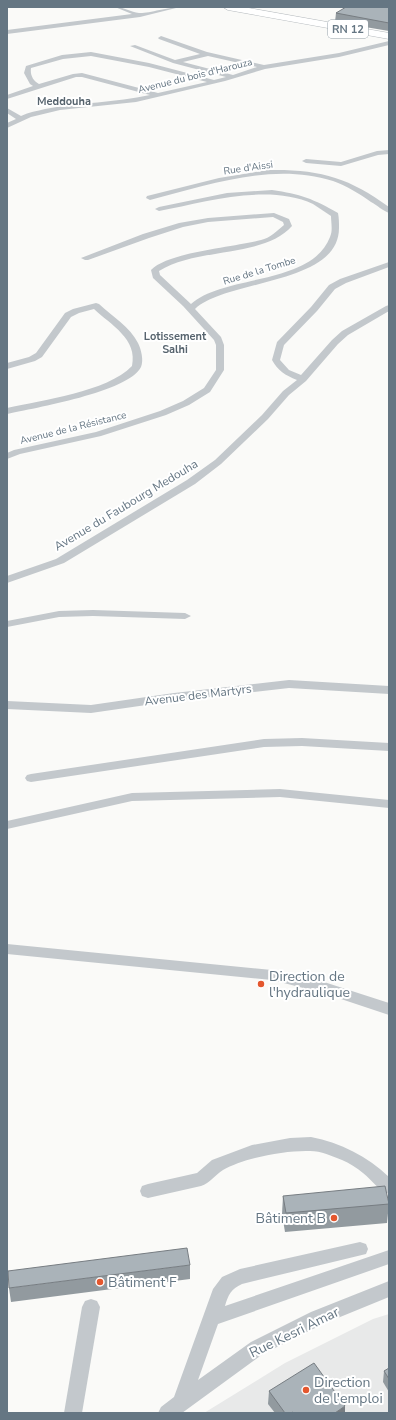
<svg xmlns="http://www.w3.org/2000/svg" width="396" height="1420" font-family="'Nunito Sans',sans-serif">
  <rect width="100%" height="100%" fill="#fafaf8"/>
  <!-- built -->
  <path fill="#e8e9e9" d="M 389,1314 L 389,1413 L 204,1413 L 285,1363 L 373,1319 Z"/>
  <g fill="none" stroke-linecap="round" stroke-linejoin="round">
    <defs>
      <path id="primary" d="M 223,7 L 243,7 L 389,33 L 389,39 L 228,10 Z"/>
    </defs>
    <!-- primary casing -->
    <use href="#primary" stroke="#b5babe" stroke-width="1"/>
    <!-- minor -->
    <g fill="#c3c8cc" fill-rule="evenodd">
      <path d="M 115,7 C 124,7 131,12 139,13 C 146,14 169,7 180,7 L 140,17 L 7,34 L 7,30 L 132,14 Z"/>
      <path d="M 161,36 L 207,52 L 264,65 L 339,53 L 389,41 L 389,45 L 339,57 L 265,69 L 225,81 L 136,102 L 60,110 L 31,117 L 7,128 L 7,123 L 16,119 L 7,113 L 7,108 L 21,116 C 29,112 37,111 45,109 C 80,102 115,103 150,95 L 82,77 L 76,77 L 7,99 L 7,95 L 33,86 L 30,84 L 24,73 L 26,66 L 62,55 L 91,52 L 149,63 L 214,80 L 226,77 L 173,63 L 130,46 L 135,45 L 175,60 L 200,54 L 159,39 L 158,38 ZM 91,56 L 149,67 L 207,82 L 158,93 L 82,73 L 73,74 L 39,84 C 33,81 30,75 31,68 L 63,59 ZM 208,56 L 257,67 L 233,75 L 183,62 Z"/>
      <path d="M 389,150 L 389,154 L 378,155 L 341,166 L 306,163 L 302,161 L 306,159 L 341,162 L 377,151 Z"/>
      <path d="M 268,170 C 319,169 348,177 389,207 L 389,213 C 383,211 377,205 371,202 C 360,194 347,186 333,181 C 272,162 209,185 150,200 L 146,198 L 147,196 L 219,178 Z"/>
      <path d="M 272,190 C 300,194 314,199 338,213 C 339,218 339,223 339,228 C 339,285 227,279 195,309 L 221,337 L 224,345 L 224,370 L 210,392 L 189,405 L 166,415 L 101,436 L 20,454 L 7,459 L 7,453 L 14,450 L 96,432 L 160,411 L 183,401 L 204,388 L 216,370 L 216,345 L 214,340 L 183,306 L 153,278 L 151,270 C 168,252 235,247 261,240 C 270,238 277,231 284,225 L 283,222 L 273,217 L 208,222 L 183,227 L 149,238 L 88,260 L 85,260 L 81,258 L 143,234 L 179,223 L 208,218 L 274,213 L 289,219 L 292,226 C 264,258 197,247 159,271 L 160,275 L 191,304 C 224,274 311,286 330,237 C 333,231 331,222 331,216 C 325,212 319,208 313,204 C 268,183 205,202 159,211 L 155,209 L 159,207 L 227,193 Z"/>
      <path d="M 389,262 L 389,267 L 346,283 L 335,289 L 317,311 L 284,345 L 280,360 L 289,370 L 301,375 L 332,340 L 342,331 L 386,306 L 389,305 L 389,311 L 348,335 L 338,344 L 306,381 L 289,395 L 268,419 L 221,464 L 195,484 L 64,563 L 7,583 L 7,576 L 56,559 L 187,480 L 215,460 L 262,415 L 283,391 L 297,380 C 285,375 278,371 272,360 L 277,342 L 311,307 L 329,285 L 340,279 Z"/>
      <path d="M 96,303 L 99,304 C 112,316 130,327 138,343 C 141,349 144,360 141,367 C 129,392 34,408 7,414 L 7,408 C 42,400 107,392 132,366 C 138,339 111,325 94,309 L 79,313 L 71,317 L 42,357 L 35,361 L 7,369 L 7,363 L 29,357 L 36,353 L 65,313 L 73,309 Z"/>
      <path d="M 93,610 L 185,613 L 191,616 L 185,619 L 93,616 L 59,617 L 7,627 L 7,621 L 59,611 Z"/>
      <path d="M 289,680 L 389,686 L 389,694 L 289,688 L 174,701 L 91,713 L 7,709 L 7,701 L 91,705 L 174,693 Z"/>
      <path d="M 302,738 L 389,743 L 389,751 L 302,746 L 264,747 L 31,782 L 27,781 L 25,778 L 27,775 L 31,774 L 264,739 Z"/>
      <path d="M 280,789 L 389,800 L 389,808 L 280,797 L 132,801 L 7,829 L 7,821 L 132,793 Z"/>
      <path d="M 7,944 L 272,970 L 324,982 L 389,1003 L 389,1015 L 323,993 L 272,980 L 7,954 Z"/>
      <path d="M 311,1137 C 341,1143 367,1156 389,1177 L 389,1194 C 378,1190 372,1180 363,1173 C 357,1168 349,1163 342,1160 C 332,1156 321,1151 310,1151 C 286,1150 243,1158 223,1170 C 215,1175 210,1183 201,1186 L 148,1198 L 142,1196 L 140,1191 L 142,1186 L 148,1184 L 197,1173 L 212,1160 L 252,1145 L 290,1138 Z"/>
      <path d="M 360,1242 L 366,1244 L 368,1249 L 366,1254 L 242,1284 C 231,1289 228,1295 225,1306 L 389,1250 L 389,1264 L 218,1324 L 198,1380 L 251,1342 L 311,1312 L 389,1281 L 389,1297 L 323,1324 L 263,1354 L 182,1413 L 158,1413 L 161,1407 L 174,1397 L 213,1289 L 222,1277 L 240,1269 Z"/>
      <path d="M 91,1299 L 97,1301 L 100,1307 L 82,1413 L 64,1413 L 82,1307 L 85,1301 Z"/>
    </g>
    <!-- primary -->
    <use href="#primary" fill="#fff" fill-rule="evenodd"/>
  </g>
  <!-- wall -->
  <g fill="#929a9f">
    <path d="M 389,7 L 389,31 L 335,22 L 336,13 Z"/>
    <path d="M 283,1196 L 389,1204 L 387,1223 L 285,1232 L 282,1214 Z"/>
    <path d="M 190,1265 L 190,1279 L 11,1302 L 9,1288 Z"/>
    <path d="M 389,1368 L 389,1392 L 383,1382 L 384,1371 Z"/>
    <path d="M 269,1391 L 345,1413 L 275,1413 L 268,1404 Z"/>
  </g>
  <!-- shaded-wall -->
  <path fill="#777d82" d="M 345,1406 L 345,1413 L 335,1413 Z"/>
  <!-- building -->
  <g fill="#aab3b9" stroke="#777d82">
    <path d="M 346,7 L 389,7 L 389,23 L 336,13 Z"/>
    <path d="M 385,1186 L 389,1204 L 286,1213 L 283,1196 Z"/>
    <path d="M 187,1248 L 190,1265 L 9,1288 L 8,1271 Z"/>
    <path d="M 314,1363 L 345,1406 L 335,1413 L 294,1413 L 293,1412 L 291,1413 L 285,1413 L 269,1391 Z"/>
    <path d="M 389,1368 L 389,1379 L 384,1371 Z"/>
  </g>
  <!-- markers -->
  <g fill="#e4572e" stroke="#fff" stroke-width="1.5">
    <circle cx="261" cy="984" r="4"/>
    <circle cx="334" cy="1218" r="4"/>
    <circle cx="100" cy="1282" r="4"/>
    <circle cx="306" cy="1390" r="4"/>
  </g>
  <g text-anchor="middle" stroke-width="4" stroke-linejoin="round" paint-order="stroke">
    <!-- far-street labels -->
    <g font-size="10" fill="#657683" stroke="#fff">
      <text transform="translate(195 75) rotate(-14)" y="4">Avenue du bois d'Harouza</text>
      <text transform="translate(248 167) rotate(-8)" y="4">Rue d'Aissi</text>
      <text transform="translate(259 270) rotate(-17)" y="4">Rue de la Tombe</text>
      <text transform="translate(73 427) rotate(-14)" y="4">Avenue de la Résistance</text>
    </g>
    <!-- shield labels -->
    <rect fill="#fff" stroke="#939fa8" stroke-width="1" x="328" y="20" width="40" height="18" rx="3"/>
    <g font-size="11" font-weight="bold" fill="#657683">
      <text x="348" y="33">RN 12</text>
    </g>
    <!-- far-neighbourhood labels -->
    <g font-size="11" font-weight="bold" fill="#57646e" stroke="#fff">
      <text x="64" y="105">Meddouha</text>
      <text x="175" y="340">Lotissement<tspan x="175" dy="13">Salhi</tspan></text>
    </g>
    <!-- street labels -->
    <g font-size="12" fill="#657683" stroke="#fff">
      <text transform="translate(126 505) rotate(-31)" y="4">Avenue du Faubourg Medouha</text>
      <text transform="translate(198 695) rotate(-7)" y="4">Avenue des Martyrs</text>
    </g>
    <!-- near-poi labels -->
    <g font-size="14" fill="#657683" stroke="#fff" text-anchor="start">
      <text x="269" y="981">Direction de<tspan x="269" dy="16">l'hydraulique</tspan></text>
      <text x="326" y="1223" text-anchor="end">Bâtiment B</text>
      <text x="108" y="1287">Bâtiment F</text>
      <text x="314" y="1387">Direction<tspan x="314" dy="16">de l'emploi</tspan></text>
    </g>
    <!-- near-street labels -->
    <g font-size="14" fill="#657683" stroke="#fff">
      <text transform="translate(294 1332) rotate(-26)" y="5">Rue Kesri Amar</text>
    </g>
  </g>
  <!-- border -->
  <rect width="396" height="1420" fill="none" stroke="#657683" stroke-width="16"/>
</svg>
